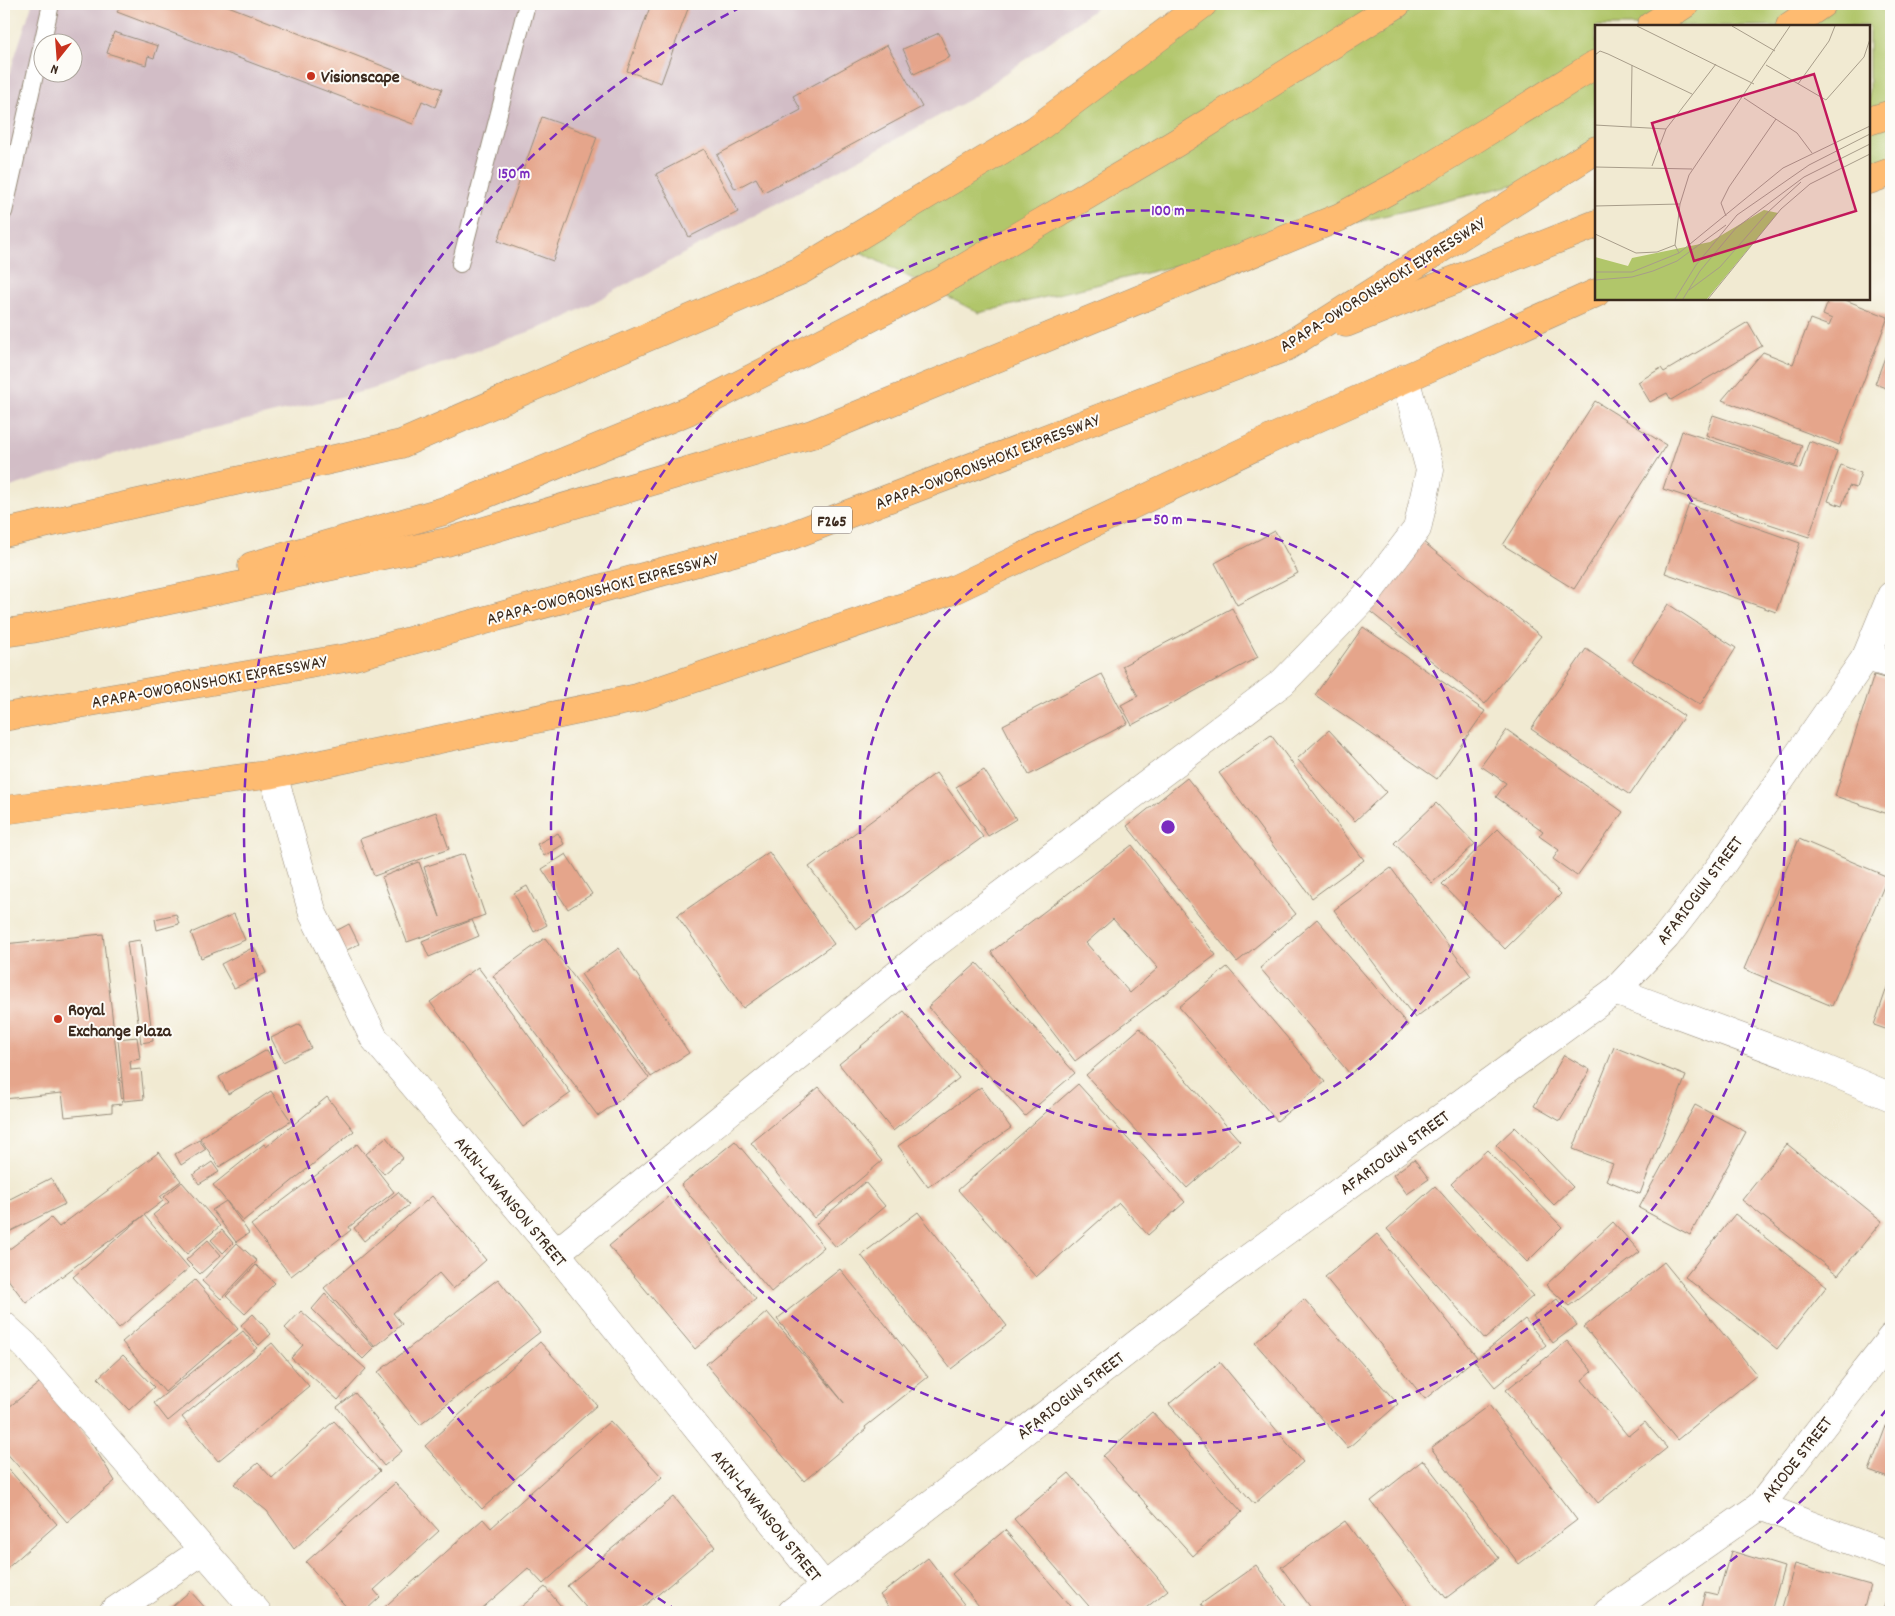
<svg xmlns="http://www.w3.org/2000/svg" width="1895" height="1616" font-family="Dekko,sans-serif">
  <rect width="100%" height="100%" fill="#fdfcf7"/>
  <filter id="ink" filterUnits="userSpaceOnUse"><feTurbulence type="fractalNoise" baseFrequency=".02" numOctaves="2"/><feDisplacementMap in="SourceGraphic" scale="10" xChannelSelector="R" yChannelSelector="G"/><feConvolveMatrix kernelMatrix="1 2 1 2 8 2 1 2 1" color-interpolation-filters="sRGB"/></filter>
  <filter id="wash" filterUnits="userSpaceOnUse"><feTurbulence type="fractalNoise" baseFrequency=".0096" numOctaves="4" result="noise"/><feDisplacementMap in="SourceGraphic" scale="20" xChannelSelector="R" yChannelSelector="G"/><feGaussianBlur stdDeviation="1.12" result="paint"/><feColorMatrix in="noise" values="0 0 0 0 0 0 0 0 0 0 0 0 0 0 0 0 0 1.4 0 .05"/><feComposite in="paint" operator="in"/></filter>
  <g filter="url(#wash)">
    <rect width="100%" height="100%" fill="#f1ead2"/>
    <!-- industrial -->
    <path fill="#d2bdc6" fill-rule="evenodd" d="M 32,4 L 1102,4 L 972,98 L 561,320 L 373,389 L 144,445 L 4,489 L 4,90 ZM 42,42 L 72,42 L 72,72 L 42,72 Z"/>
    <!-- green -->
    <path fill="#b1c66a" stroke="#767844" d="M 1219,4 L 1891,4 L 1891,167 L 1869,166 L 1869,26 L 1596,26 L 1596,165 L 979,313 L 843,243 Z"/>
    <g id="blocks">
      <!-- building -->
      <g fill="#e5a58b" fill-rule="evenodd">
        <path d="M 122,4 L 223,4 L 442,89 L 435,107 L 422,101 L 413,124 L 117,12 Z"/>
        <path d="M 651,4 L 684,4 L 689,6 L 661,83 L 627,71 Z"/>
        <path d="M 114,32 L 158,46 L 154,58 L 148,56 L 146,65 L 107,53 Z"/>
        <path d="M 939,33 L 950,57 L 914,74 L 903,49 Z"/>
        <path d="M 887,45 L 922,107 L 764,192 L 756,178 L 735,189 L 717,155 L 801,110 L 793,96 Z"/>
        <path d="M 542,117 L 597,137 L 553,261 L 498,241 Z"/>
        <path d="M 704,149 L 738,212 L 689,237 L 656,174 Z"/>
        <path d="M 1829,299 L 1843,299 L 1888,317 L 1839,445 L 1722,400 L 1763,352 L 1793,364 L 1810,319 L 1829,326 L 1832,319 L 1823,315 Z"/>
        <path d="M 1748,322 L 1762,346 L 1671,400 L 1667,393 L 1650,402 L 1638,382 L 1661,368 L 1664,372 Z"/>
        <path d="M 1891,341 L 1891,390 L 1875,384 Z"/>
        <path d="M 1595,401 L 1666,445 L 1574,589 L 1503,545 Z"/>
        <path d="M 1713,415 L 1802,445 L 1795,466 L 1706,435 Z"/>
        <path d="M 1682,431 L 1800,469 L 1809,441 L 1837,451 L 1809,537 L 1663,489 Z"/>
        <path d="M 1841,465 L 1861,473 L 1856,488 L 1849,486 L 1842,506 L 1828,501 Z"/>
        <path d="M 1689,504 L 1800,543 L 1776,612 L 1665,573 Z"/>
        <path d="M 1275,531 L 1298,573 L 1237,605 L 1215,563 Z"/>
        <path d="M 1422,541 L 1541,636 L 1485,704 L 1367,609 Z"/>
        <path d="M 1668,604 L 1736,648 L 1700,705 L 1632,662 Z"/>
        <path d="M 1232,608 L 1258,657 L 1132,725 L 1121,705 L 1138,696 L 1122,666 Z"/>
        <path d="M 1363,627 L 1485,711 L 1437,779 L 1315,695 Z"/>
        <path d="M 1586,649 L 1684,716 L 1630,795 L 1531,729 Z"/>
        <path d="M 1102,674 L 1128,723 L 1029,775 L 1003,725 Z"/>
        <path d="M 1874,675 L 1891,680 L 1891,815 L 1835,796 Z"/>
        <path d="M 1329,730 L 1386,792 L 1355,821 L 1297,759 Z"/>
        <path d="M 1507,730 L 1623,812 L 1577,876 L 1553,859 L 1559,850 L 1539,836 L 1543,831 L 1496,797 L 1506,783 L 1481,766 Z"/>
        <path d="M 1271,735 L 1364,860 L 1312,898 L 1219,773 Z"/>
        <path d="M 984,770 L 1016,819 L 988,836 L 956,787 Z"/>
        <path d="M 936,773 L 983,837 L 856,929 L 809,867 Z"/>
        <path d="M 1187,778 L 1296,914 L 1237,962 L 1127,826 Z"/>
        <path d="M 1436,803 L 1475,844 L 1432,883 L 1394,843 Z"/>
        <path d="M 436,812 L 449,849 L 374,876 L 360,839 Z"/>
        <path d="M 1498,829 L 1561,894 L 1505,949 L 1442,884 Z"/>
        <path d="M 558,833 L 564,844 L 544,856 L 537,844 Z"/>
        <path d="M 1799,839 L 1888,877 L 1832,1006 L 1744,969 Z"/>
        <path d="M 1132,845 L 1216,955 L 1075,1061 L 991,952 ZM 1113,919 L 1158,968 L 1130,993 L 1086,943 Z"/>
        <path d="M 769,852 L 834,944 L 743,1008 L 677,916 Z"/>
        <path d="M 464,854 L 485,915 L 407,942 L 382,877 L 419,862 L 440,917 L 424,867 Z"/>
        <path d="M 566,854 L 592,894 L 568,909 L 542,869 Z"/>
        <path d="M 1391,868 L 1471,976 L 1415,1018 L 1334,910 Z"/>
        <path d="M 527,886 L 547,925 L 534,932 L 514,893 Z"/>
        <path d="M 176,914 L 179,924 L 157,930 L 155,919 Z"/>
        <path d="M 234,914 L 245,940 L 201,958 L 191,933 Z"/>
        <path d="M 1317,919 L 1408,1025 L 1350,1074 L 1260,968 Z"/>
        <path d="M 472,920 L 479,936 L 429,957 L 422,941 Z"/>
        <path d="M 349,924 L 359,944 L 341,953 L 332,933 Z"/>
        <path d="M 103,934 L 122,1104 L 112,1105 L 112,1112 L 65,1117 L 62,1093 L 4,1099 L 4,944 Z"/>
        <path d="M 545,938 L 649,1078 L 598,1116 L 493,976 Z"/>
        <path d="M 140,940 L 153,1041 L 141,1043 L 127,942 Z"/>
        <path d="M 254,947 L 266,973 L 234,988 L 221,964 Z"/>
        <path d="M 619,948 L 689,1053 L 651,1077 L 581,974 Z"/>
        <path d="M 977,963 L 1075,1073 L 1025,1116 L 928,1007 Z"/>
        <path d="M 478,967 L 571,1093 L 523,1127 L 430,1002 Z"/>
        <path d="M 1227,967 L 1325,1082 L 1277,1121 L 1179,1007 Z"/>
        <path d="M 1891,976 L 1891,1031 L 1874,1025 Z"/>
        <path d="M 904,1011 L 959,1078 L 893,1131 L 839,1064 Z"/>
        <path d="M 300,1024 L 311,1048 L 283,1062 L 271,1038 Z"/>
        <path d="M 1140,1028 L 1240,1141 L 1187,1188 L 1086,1075 Z"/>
        <path d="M 137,1037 L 140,1059 L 130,1061 L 131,1070 L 141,1069 L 144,1099 L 124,1101 L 118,1039 Z"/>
        <path d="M 1614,1047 L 1686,1076 L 1640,1194 L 1606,1180 L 1613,1164 L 1573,1149 Z"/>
        <path d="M 267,1050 L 277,1067 L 228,1094 L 219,1077 Z"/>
        <path d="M 1564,1055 L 1590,1070 L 1560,1121 L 1534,1106 Z"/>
        <path d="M 1078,1084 L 1185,1202 L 1148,1235 L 1119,1203 L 1036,1277 L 958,1190 Z"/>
        <path d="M 819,1087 L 882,1161 L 814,1218 L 751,1143 Z"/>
        <path d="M 981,1087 L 1011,1128 L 928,1187 L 898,1146 Z"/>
        <path d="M 271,1091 L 291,1121 L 219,1167 L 200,1138 Z"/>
        <path d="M 327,1097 L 354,1131 L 243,1221 L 213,1185 L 264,1144 L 266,1147 Z"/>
        <path d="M 1695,1105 L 1746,1132 L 1690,1235 L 1639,1208 Z"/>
        <path d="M 1515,1127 L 1573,1187 L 1554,1205 L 1496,1145 Z"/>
        <path d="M 386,1137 L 403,1158 L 384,1174 L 366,1154 Z"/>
        <path d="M 199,1140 L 206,1149 L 181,1165 L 175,1154 Z"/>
        <path d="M 735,1141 L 824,1247 L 771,1292 L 681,1185 Z"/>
        <path d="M 357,1144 L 394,1192 L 349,1227 L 351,1230 L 291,1276 L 251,1225 Z"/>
        <path d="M 1787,1144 L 1882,1221 L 1838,1275 L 1742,1200 Z"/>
        <path d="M 1487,1150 L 1562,1227 L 1527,1262 L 1451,1184 Z"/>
        <path d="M 159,1152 L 181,1181 L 160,1197 L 163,1201 L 26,1303 L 4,1274 L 4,1253 L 51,1218 L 59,1227 Z"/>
        <path d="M 1414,1159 L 1429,1179 L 1407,1194 L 1393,1175 Z"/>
        <path d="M 212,1162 L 219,1172 L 199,1184 L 193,1175 Z"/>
        <path d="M 51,1178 L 65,1204 L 5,1234 L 4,1202 Z"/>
        <path d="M 182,1182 L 220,1226 L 187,1254 L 153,1215 L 169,1202 L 164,1197 Z"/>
        <path d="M 865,1182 L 885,1206 L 836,1247 L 816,1224 Z"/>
        <path d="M 1435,1186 L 1533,1296 L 1485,1339 L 1387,1229 Z"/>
        <path d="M 398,1192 L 409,1205 L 364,1241 L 354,1228 Z"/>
        <path d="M 432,1196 L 486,1260 L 453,1289 L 439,1273 L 393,1313 L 402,1324 L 375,1347 L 324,1288 Z"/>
        <path d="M 669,1196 L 756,1299 L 695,1349 L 609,1246 Z"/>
        <path d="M 226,1201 L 249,1233 L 236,1242 L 212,1210 Z"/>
        <path d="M 918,1212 L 1007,1326 L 951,1369 L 861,1255 Z"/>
        <path d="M 1735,1214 L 1827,1286 L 1777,1349 L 1685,1277 Z"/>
        <path d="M 144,1215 L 189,1268 L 119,1328 L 73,1277 Z"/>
        <path d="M 1613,1222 L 1640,1252 L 1569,1306 L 1546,1285 Z"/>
        <path d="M 222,1230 L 233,1243 L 223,1253 L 211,1240 Z"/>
        <path d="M 1377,1234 L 1477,1357 L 1425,1399 L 1325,1277 Z"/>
        <path d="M 208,1240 L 221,1255 L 200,1274 L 186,1260 Z"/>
        <path d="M 237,1243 L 257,1261 L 221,1299 L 202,1281 Z"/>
        <path d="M 1664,1262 L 1757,1375 L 1677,1440 L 1584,1327 Z"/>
        <path d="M 256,1265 L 275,1283 L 245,1314 L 226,1296 Z"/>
        <path d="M 840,1269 L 928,1377 L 865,1427 L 866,1429 L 804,1481 L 706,1364 L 767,1312 L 845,1404 L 777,1319 Z"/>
        <path d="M 498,1279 L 540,1332 L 420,1425 L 378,1372 Z"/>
        <path d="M 195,1280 L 238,1329 L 165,1392 L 122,1342 Z"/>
        <path d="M 325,1294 L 374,1348 L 363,1359 L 312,1309 Z"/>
        <path d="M 1304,1299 L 1398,1404 L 1348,1448 L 1255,1343 Z"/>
        <path d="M 1557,1299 L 1577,1325 L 1553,1343 L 1533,1316 Z"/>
        <path d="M 301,1311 L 366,1369 L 338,1400 L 291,1358 L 303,1345 L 285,1328 Z"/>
        <path d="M 253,1314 L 271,1334 L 259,1345 L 241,1325 Z"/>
        <path d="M 1525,1319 L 1546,1345 L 1495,1387 L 1474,1361 Z"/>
        <path d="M 243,1331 L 257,1348 L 168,1421 L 154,1403 Z"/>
        <path d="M 1567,1341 L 1592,1371 L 1582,1380 L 1628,1436 L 1645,1422 L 1667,1448 L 1598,1503 L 1506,1390 Z"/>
        <path d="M 540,1342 L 597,1405 L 482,1509 L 425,1446 Z"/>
        <path d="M 272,1343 L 309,1386 L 218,1461 L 182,1417 Z"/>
        <path d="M 123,1355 L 154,1387 L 129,1410 L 98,1378 Z"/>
        <path d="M 1220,1362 L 1303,1462 L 1254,1504 L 1169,1404 Z"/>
        <path d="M 49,1375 L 115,1481 L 67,1522 L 4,1450 L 4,1411 Z"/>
        <path d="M 355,1393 L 402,1451 L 384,1466 L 337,1407 Z"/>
        <path d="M 1489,1405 L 1577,1520 L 1519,1564 L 1431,1448 Z"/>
        <path d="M 1152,1412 L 1242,1512 L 1193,1556 L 1103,1456 Z"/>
        <path d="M 1891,1413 L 1891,1479 L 1869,1471 Z"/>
        <path d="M 334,1421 L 380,1471 L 294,1549 L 267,1511 L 234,1484 L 258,1463 L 272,1478 Z"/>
        <path d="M 610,1421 L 662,1477 L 543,1584 L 528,1568 L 478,1612 L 379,1612 L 483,1519 L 491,1528 Z"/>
        <path d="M 1423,1460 L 1499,1558 L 1446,1598 L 1371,1501 Z"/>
        <path d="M 4,1464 L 57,1524 L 4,1571 Z"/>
        <path d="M 1069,1473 L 1168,1590 L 1141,1612 L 1094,1612 L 1014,1519 Z"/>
        <path d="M 395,1483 L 439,1531 L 374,1590 L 380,1597 L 364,1612 L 351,1612 L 306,1562 Z"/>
        <path d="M 674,1497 L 715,1547 L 637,1612 L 590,1612 L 567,1586 Z"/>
        <path d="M 1345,1521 L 1412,1612 L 1314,1612 L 1281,1567 Z"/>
        <path d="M 1005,1530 L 1075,1612 L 984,1612 L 952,1574 Z"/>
        <path d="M 1731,1551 L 1784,1567 L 1771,1612 L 1700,1612 L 1705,1592 L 1718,1595 Z"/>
        <path d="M 928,1558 L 970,1612 L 893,1612 L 880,1595 Z"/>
        <path d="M 1795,1564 L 1870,1585 L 1863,1612 L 1781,1612 Z"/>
        <path d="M 1256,1565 L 1291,1612 L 1207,1612 L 1201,1604 Z"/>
        <path d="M 545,1587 L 566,1612 L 515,1612 Z"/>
        <path d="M 190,1591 L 209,1612 L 166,1612 Z"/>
        <path d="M 1889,1591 L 1891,1592 L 1891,1612 L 1882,1612 Z"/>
      </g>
    </g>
  </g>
  <g filter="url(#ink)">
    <use href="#blocks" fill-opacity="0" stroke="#968a78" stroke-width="1"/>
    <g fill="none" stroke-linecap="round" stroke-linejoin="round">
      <defs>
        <g id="service">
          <path d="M 4,212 L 51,4"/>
          <path d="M 460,264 L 527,4"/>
        </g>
        <g id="minor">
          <path d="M 1866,657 L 1891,664"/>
          <path d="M 273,774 L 313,914 L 374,1038 L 556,1253 L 824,1586"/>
          <path d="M 1615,991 L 1818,1066 L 1891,1097"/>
          <path d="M 556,1253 L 926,951 L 1283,682 L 1365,597 L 1417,529 L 1430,470 L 1405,378"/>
          <path d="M 4,1326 L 25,1345 L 257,1612"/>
          <path d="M 1760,1506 L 1891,1556"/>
          <path d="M 113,1612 L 202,1551"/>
          <path d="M 1608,1612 L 1760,1506 L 1891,1338"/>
        </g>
        <path id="tertiary" d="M 792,1612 L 1224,1276 L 1615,991 L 1666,937 L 1723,863 L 1866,657 L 1891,596"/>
        <g id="primary">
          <path d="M 1869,180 L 1891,172"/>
          <path d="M 4,533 L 401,444 L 800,271 L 1035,130 L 1203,4"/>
          <path d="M 4,810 L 273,774 L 637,698 L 953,590 L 1275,437 L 1596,293"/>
        </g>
        <g id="motorway">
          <path d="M 1651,26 L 1685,4"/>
          <path d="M 1790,26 L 1822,4"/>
          <path d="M 1869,121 L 1891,114"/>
          <path d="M 1346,323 L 1596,224"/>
          <path d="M 252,566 L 444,511 L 688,411 L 940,282 L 1176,143 L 1397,4"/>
          <path d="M 4,633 L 32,629 L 447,542 L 812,434 L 1340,217 L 1417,175 L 1596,64"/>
          <path d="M 4,717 L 351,657 L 785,538 L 1286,347 L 1596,150"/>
        </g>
      </defs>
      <!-- service casing -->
      <use href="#service" stroke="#968a78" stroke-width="18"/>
      <!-- minor casing -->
      <use href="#minor" stroke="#968a78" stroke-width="29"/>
      <!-- tertiary casing -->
      <use href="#tertiary" stroke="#968a78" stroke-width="29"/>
      <!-- primary casing -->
      <use href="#primary" stroke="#968a78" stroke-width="29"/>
      <!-- motorway casing -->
      <use href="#motorway" stroke="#968a78" stroke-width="29"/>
      <!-- service -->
      <use href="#service" stroke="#fff" stroke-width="16"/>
      <!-- minor -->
      <use href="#minor" stroke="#fff" stroke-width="28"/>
      <!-- tertiary -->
      <use href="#tertiary" stroke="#fff" stroke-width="28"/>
      <!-- primary -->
      <use href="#primary" stroke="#febb71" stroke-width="28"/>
      <!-- motorway -->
      <use href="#motorway" stroke="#febb71" stroke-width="28"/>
    </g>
  </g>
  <!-- distance rings -->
  <g fill="none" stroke="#7b2cbf" stroke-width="2.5" stroke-dasharray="9 6">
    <circle cx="1168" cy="827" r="308"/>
    <circle cx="1168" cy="827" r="617"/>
    <path d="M1887 1409A925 925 0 0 1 1658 1611M678 1611A925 925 0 0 1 741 7"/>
  </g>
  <!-- markers -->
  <g fill="#c8321e" stroke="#fdfcf7" stroke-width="2">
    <circle cx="311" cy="76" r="5"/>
    <circle cx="58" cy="1019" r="5"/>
  </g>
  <g text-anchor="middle" stroke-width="4" stroke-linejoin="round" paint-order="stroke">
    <!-- shield labels -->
    <rect fill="#fdfcf7" stroke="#75695f" stroke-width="1" x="812" y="506.5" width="40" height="27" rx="4"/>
    <g font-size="16" font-weight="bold" fill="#3b2a1e">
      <text x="832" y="526">F265</text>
    </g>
    <!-- poi labels -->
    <g font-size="18" font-weight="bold" fill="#3b2a1e" stroke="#fdfcf7" text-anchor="start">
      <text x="321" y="82">Visionscape</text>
      <text x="68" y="1015">Royal<tspan x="68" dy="21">Exchange Plaza</tspan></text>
    </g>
    <!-- street labels -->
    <g font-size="18" fill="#3b2a1e" stroke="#fdfcf7">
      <text transform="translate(1382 284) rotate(-32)" y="6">APAPA-OWORONSHOKI EXPRESSWAY</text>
      <text transform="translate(987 461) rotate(-21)" y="6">APAPA-OWORONSHOKI EXPRESSWAY</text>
      <text transform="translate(602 588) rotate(-15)" y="6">APAPA-OWORONSHOKI EXPRESSWAY</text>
      <text transform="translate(209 681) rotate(-10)" y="6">APAPA-OWORONSHOKI EXPRESSWAY</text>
      <text transform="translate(1699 890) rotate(-53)" y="6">AFARIOGUN STREET</text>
      <text transform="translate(1394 1152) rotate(-36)" y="6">AFARIOGUN STREET</text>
      <text transform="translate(511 1201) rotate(50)" y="6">AKIN-LAWANSON STREET</text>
      <text transform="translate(1070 1395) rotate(-38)" y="6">AFARIOGUN STREET</text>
      <text transform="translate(1796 1459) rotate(-52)" y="6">AKIODE STREET</text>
      <text transform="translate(767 1515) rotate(51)" y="6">AKIN-LAWANSON STREET</text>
    </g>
  </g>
  <!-- overview -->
  <g transform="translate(1595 25)">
    <rect width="275" height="275" fill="#f1ead2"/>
    <path d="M 169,185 L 183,188 L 112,274 L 0,274 L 0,232 L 33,241 L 37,233 L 115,217 Z" fill="#b1c66a"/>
    <path fill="none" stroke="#a89d8a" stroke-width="1" d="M 42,1 L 159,59M 137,1 L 180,26M 0,30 L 5,26 L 13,29 L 97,69M 171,40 L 231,75 L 269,32 L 275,14M 203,59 L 234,16 L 240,1M 149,73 L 202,108 L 217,128M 0,100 L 71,104M 36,102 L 37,40M 57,141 L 71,104 L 121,39M 0,142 L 97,144M 0,181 L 85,179M 131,191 L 126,178 L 134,162 L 181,94M 0,209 L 41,228 L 62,227 L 80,220M 84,228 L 80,220 L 85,179 L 94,150 L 195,1M 0,247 L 37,247 L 84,228 L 188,143 L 275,101M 0,255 L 37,252 L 58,246 L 82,236 L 131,200M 94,265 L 125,242 L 173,187 L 206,157M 80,274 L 101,240 L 142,190 L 214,140 L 275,109M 88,274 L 105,246 L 141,203 L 209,152 L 275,119M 113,274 L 186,184 L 215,159 L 275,129"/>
    <path fill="#c2185b" fill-opacity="0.15" stroke="#c2185b" stroke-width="2.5" d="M 219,49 L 261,186 L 99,236 L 57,98 Z"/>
    <rect width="275" height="275" fill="none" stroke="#3b2a1e" stroke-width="2.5"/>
  </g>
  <circle cx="1168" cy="827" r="8" fill="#7b2cbf" stroke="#fdfcf7" stroke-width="2.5"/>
  <g font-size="15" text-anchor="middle" font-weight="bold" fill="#7b2cbf" stroke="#fdfcf7" stroke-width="4" stroke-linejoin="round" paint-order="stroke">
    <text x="514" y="178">150 m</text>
    <text x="1168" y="215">100 m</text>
    <text x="1168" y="524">50 m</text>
  </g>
  <!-- margin -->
  <rect width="1895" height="1616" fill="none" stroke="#fdfcf7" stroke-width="20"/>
  <!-- north arrow -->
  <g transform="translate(58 58) rotate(197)"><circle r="24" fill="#fdfcf7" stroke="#afa8a0"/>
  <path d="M0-4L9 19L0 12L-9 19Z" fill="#c8321e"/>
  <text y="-8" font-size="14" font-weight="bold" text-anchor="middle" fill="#3b2a1e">N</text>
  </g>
</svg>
